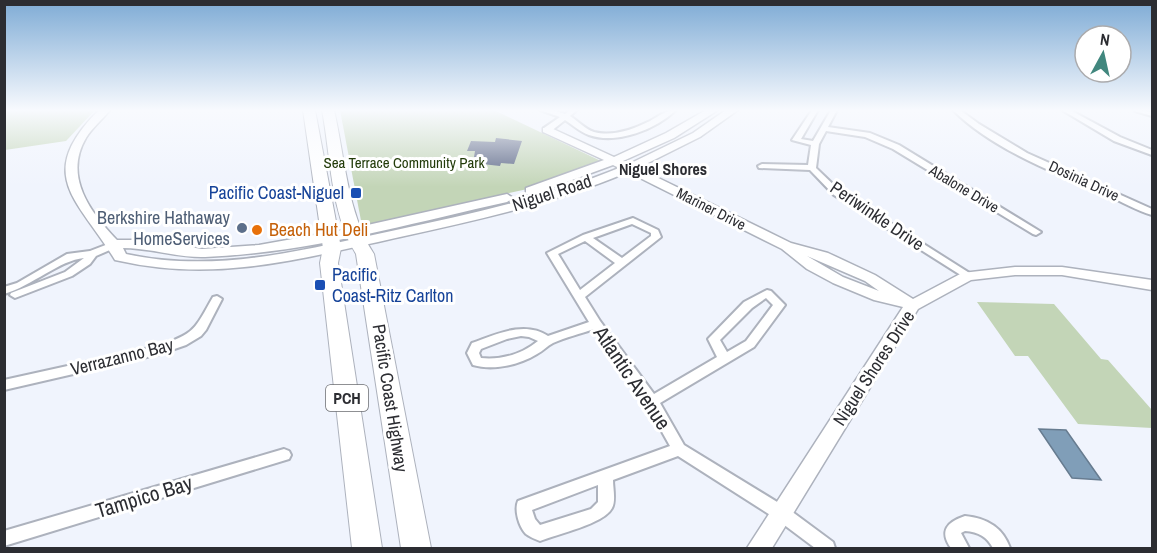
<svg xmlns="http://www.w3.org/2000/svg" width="1157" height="553" font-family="'Archivo Narrow',sans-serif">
  <rect width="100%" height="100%" fill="#f0f4fd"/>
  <!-- green -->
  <g fill="#c3d5b7">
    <path d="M 5,110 L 95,110 L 66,141 L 5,150 Z"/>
    <path d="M 340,110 L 494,110 L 603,162 L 532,188 L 362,226 Z"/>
    <path d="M 977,302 L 1054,304 L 1101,359 L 1108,360 L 1152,410 L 1152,428 L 1078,424 L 1028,356 L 1015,356 Z"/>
  </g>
  <!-- water -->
  <path fill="#809eb8" stroke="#677c90" stroke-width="1.5" d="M 1039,429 L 1066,430 L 1101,480 L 1072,478 Z"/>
  <!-- building -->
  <path fill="#5c6786" d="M 496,138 L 522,141 L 514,164 L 501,163 L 500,166 L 473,163 L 475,151 L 467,151 L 471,141 L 495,142 Z"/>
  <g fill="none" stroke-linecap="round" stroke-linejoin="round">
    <defs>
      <g id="street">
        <path d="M 540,110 L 552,110 L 565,114 L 570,110 L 577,110 L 570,116 C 578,121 585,129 594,132 C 613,137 634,129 650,121 C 659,116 666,110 676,110 C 656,129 617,145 589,135 C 580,132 573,125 565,120 L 550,132 L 544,132 L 544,128 L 560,117 Z"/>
        <path d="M 812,110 L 818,110 L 801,139 L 813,141 L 831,110 L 837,110 L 828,127 L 870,133 L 899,145 L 1041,232 L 1036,235 L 1033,234 L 893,149 L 865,137 L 826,131 L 819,144 L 816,168 L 840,191 L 971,274 L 972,276 L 967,279 L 834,195 L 810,170 L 759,168 L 758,166 L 762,164 L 808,165 L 811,145 L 792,140 Z"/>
        <path d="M 953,110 L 960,110 L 979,124 L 1027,153 L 1152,209 L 1152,215 C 1137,211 1121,201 1106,195 C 1055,173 992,149 953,110 Z"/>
        <path d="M 1062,110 L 1070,110 L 1120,137 L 1152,150 L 1152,155 L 1114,141 Z"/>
        <path d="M 1134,110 L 1152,112 L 1152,116 L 1135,111 Z"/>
        <path d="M 633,218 L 658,230 L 661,237 L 585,297 L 600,321 L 654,394 L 717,357 L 708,339 L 744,302 L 767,290 L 771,291 L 785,305 L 754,347 L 660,403 L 684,445 L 787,508 L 833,542 L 835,548 L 815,548 L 775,518 L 678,456 L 613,480 C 613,488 616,501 612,508 C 604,524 557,534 540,541 C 535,539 530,537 526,534 C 519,527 514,510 518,501 L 670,446 L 647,405 L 594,329 C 580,334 566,337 553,343 C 547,346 543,351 537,354 C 519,365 493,371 473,365 L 467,353 L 472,343 C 495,335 524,320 548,336 L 589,322 L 547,253 L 583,235 ZM 632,224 L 651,233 L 651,236 L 622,258 L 593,238 ZM 585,241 L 615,263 L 580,290 L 558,254 ZM 766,298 L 773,305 L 746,341 L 727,352 L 720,340 L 752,308 ZM 521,336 L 529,337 L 538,341 C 522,354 502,360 481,358 L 479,353 L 481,349 L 507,339 ZM 598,485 L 598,502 L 591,509 L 540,525 L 535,519 L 532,510 Z"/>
        <path d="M 116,241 L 119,242 L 121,244 L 119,246 L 96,256 L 90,264 L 72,276 L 15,298 L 10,295 L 11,293 L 65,272 L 84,258 C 60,260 32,286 4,294 L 4,287 L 17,283 L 67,254 L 90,251 Z"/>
        <path d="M 217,296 L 222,299 L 206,330 L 201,336 L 186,345 L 160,354 L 4,390 L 4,380 L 158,346 C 196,333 194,330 213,297 Z"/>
        <path d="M 284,449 L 289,451 L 291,455 L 289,459 L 4,546 L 4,531 Z"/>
        <path d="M 965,516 C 987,518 1003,528 1010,548 L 993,548 C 987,537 979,532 965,531 L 961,533 L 969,548 L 951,548 C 939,531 947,522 965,516 Z"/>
      </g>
      <path id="secondary" d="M 99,110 L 110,110 C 102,120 92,128 86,138 C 63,177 91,213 117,240 L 143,240 L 202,249 L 259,245 L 354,228 L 507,194 L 513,198 L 507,202 C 408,224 307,253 205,257 C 178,258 151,248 123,248 L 126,254 C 217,274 307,249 396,230 C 471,214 548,197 619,168 L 613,165 L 534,194 L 526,194 L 526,188 L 604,160 L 543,132 L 543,128 L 551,128 L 614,157 L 666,133 L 706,110 L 718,110 L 674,138 L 623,161 L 629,164 L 693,133 L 726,110 L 738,110 L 700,137 L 638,168 L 791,243 L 828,253 L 875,275 L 913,299 L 962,273 L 1015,267 L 1062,267 L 1152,280 L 1152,290 L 1062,275 L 1015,275 L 971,280 L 918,309 L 772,548 L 747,548 L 903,307 L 874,300 L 833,283 L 807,269 L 782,249 L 628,172 C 555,203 477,220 400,237 C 304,258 218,283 120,261 L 115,260 C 79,200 33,176 99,110 ZM 807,256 L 865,281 L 879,291 L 843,277 Z"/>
      <g id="highway">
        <path d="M 303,110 L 315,110 L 341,248 L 338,263 L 382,548 L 352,548 L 320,263 L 323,248 Z"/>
        <path d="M 322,110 L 334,110 C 345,157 347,213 374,254 L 431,548 L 401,548 L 356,254 C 330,212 331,157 322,110 Z"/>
      </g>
    </defs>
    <!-- street casing -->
    <use href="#street" stroke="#adb2bd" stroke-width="4"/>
    <!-- secondary casing -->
    <use href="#secondary" stroke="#adb2bd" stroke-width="3"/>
    <!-- highway casing -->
    <use href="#highway" stroke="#adb2bd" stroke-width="2"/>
    <!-- street -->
    <use href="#street" fill="#fff" fill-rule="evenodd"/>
    <!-- secondary -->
    <use href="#secondary" fill="#fff" fill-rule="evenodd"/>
    <!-- highway -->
    <use href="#highway" fill="#fff" fill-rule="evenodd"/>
  </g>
  <!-- sky -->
  <linearGradient id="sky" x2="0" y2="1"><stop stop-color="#7eabd5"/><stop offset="0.59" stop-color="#f8fafe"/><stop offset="1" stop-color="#f8fafe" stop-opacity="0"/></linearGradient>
  <rect width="1157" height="187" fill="url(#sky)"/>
  <!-- markers -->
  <g fill="#1a4fb4" stroke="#fff" stroke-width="2">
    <rect x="350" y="187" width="12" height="12" rx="3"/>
    <rect x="314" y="279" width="12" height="12" rx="3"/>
  </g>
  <circle fill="#5c6f8a" stroke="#fff" stroke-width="2" cx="242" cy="228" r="6"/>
  <circle fill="#e8710a" stroke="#fff" stroke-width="2" cx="257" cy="230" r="6"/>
  <g text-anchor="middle" stroke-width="6" stroke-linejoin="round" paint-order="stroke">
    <!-- far-park labels -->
    <g font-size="15" fill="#223b09" stroke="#fff">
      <text x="404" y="168">Sea Terrace Community Park</text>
    </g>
    <!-- far-street labels -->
    <g font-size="15" fill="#2c2d32" stroke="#fff">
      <text transform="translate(1084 181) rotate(25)" y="5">Dosinia Drive</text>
      <text transform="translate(964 189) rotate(31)" y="5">Abalone Drive</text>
      <text transform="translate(711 209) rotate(27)" y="5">Mariner Drive</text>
    </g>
    <!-- far-neighbourhood labels -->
    <g font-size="16" font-weight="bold" fill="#2c2d32" stroke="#fff">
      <text x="663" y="175">Niguel Shores</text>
    </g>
    <!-- shield labels -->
    <rect fill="#fff" stroke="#6b6c70" stroke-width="1.5" x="326" y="385" width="42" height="26" rx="4.5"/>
    <g font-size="16" font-weight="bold" fill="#2c2d32">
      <text x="347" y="404">PCH</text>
    </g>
    <!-- transit labels -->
    <g font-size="18" fill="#164399" stroke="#fff" text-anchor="end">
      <text x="344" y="199">Pacific Coast-Niguel</text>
      <text x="332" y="281" text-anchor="start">Pacific<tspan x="332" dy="21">Coast-Ritz Carlton</tspan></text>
    </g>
    <!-- street labels -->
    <g font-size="18" fill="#2c2d32" stroke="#fff">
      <text transform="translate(552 193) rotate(-18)" y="6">Niguel Road</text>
      <text transform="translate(877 216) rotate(34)" y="6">Periwinkle Drive</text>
      <text transform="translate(122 357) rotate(-14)" y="6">Verrazanno Bay</text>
      <text transform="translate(874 368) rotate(-57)" y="6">Niguel Shores Drive</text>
      <text transform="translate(390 398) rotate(81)" y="6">Pacific Coast Highway</text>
    </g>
    <!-- service labels -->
    <g font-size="18" fill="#4e5e75" stroke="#fff" text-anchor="end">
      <text x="230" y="224">Berkshire Hathaway<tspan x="230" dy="21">HomeServices</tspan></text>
    </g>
    <!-- food labels -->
    <g font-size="18" fill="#c56008" stroke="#fff" text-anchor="start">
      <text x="269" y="236">Beach Hut Deli</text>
    </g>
    <!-- near-street labels -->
    <g font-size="21" fill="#2c2d32" stroke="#fff">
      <text transform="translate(632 378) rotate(56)" y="7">Atlantic Avenue</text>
      <text transform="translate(144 497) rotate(-17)" y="7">Tampico Bay</text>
    </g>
  </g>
  <!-- border -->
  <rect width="1157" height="553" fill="none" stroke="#2c2d32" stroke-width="12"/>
  <!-- north arrow -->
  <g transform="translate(1103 54) rotate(8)"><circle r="28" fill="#ffffff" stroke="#ababad" stroke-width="1.5"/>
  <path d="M0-4.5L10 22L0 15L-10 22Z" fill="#41877e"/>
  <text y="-9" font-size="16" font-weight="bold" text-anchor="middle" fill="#2c2d32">N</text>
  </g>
</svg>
